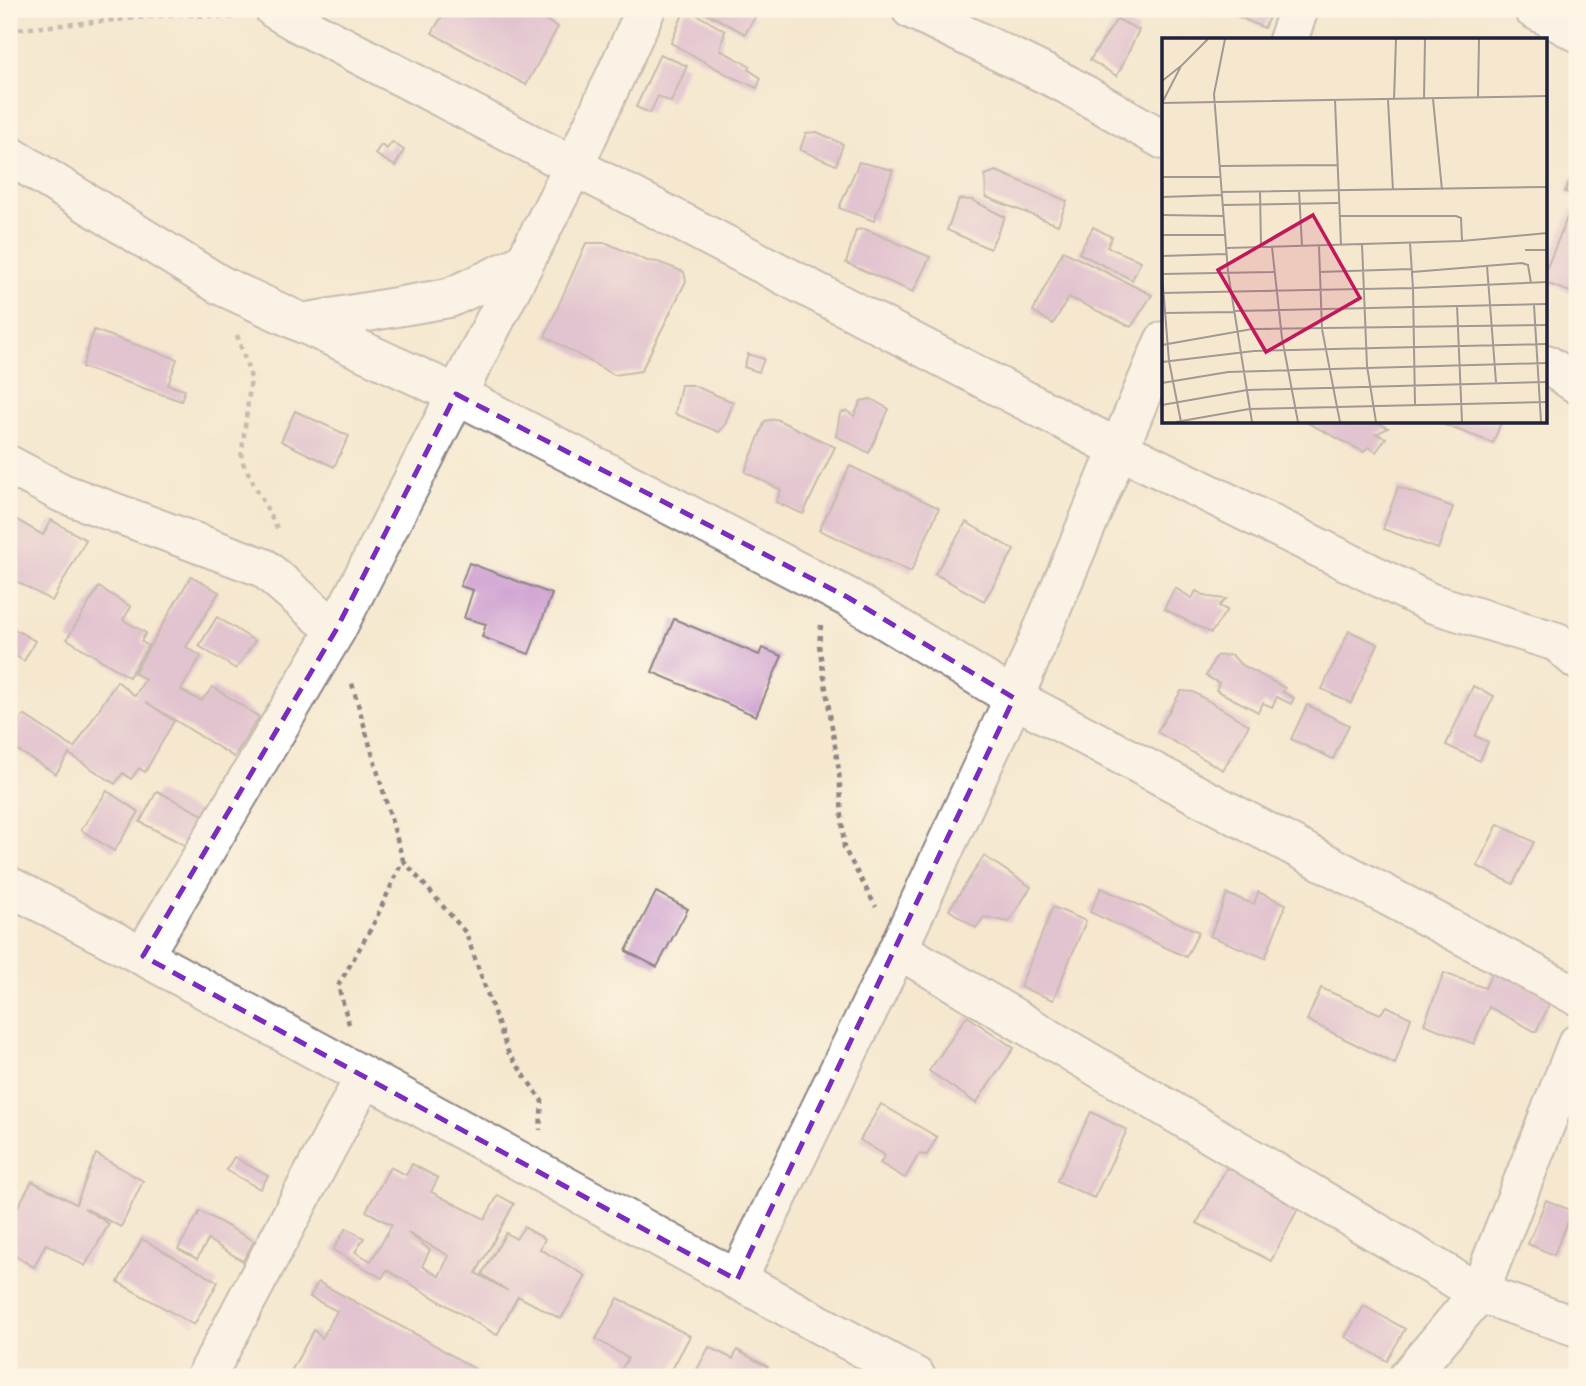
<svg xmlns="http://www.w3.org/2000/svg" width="1586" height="1386" font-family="Caveat,sans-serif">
  <rect width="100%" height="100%" fill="#fcf5e5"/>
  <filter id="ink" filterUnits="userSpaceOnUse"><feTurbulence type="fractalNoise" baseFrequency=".0143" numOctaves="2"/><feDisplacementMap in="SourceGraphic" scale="14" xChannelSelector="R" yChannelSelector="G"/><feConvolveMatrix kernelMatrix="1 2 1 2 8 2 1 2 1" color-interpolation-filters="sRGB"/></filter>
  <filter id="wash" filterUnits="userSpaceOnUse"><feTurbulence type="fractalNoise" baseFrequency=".00686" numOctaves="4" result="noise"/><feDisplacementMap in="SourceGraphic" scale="28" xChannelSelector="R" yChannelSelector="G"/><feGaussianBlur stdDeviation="1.57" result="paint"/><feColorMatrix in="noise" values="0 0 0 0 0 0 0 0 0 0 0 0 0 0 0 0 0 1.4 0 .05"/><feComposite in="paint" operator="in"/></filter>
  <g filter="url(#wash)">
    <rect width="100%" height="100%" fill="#f5e8cf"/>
    <g id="blocks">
      <!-- building -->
      <g fill="#ca99d0" fill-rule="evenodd">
        <path d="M 446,9 L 543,9 L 548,11 L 543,19 L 558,27 L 526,85 L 432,33 Z"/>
        <path d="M 699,9 L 740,9 L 755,17 L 745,34 Z"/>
        <path d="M 1086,9 L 1106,9 L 1101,18 Z"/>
        <path d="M 1221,9 L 1273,9 L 1264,28 Z"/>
        <path d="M 689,10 L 725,31 L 720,50 L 750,66 L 749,70 L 761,78 L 757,88 L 732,77 L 671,43 L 683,14 Z"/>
        <path d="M 1117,19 L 1139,30 L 1117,76 L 1090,60 Z"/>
        <path d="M 660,54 L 687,66 L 671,102 L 658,96 L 650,113 L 636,107 Z"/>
        <path d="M 817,132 L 843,144 L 836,165 L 800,150 L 806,133 Z"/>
        <path d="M 392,142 L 404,150 L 395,166 L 375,154 L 381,145 L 387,149 Z"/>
        <path d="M 859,162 L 893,170 L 874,221 L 839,208 Z"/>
        <path d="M 996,171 L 1067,201 L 1058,225 L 986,197 L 985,175 Z"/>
        <path d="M 1571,178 L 1577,180 L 1577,197 L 1565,192 Z"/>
        <path d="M 959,199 L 972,200 L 1005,217 L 990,249 L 947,230 Z"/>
        <path d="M 1571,208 L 1577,211 L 1577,273 L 1570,292 L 1546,283 L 1546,270 Z"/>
        <path d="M 1093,227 L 1112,237 L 1107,247 L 1141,261 L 1132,280 L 1079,253 Z"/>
        <path d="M 865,229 L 930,257 L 913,292 L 846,263 L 856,230 Z"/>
        <path d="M 586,243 L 607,243 L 647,261 L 658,262 L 684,272 L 686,281 L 641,371 L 614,375 L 545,336 Z"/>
        <path d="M 1063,251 L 1152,295 L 1131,327 L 1069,297 L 1053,324 L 1033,311 Z"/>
        <path d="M 94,330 L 177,359 L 168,385 L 185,390 L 181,401 L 82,367 Z"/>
        <path d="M 748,354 L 764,359 L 759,372 L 744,367 Z"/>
        <path d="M 681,385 L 692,385 L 733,402 L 725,425 L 719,432 L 675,414 Z"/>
        <path d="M 871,399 L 889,409 L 869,453 L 836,436 L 840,413 L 847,411 L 854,416 L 861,401 Z"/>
        <path d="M 295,411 L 349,436 L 334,467 L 281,441 Z"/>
        <path d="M 776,419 L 835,447 L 803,514 L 776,502 L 781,490 L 745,472 L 765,421 Z"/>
        <path d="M 1306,422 L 1377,422 L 1388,428 L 1376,434 L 1386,438 L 1376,452 L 1368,447 L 1364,452 Z"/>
        <path d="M 1437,422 L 1501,422 L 1493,443 Z"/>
        <path d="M 850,466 L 939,508 L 911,572 L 819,530 Z"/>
        <path d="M 1398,487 L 1453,507 L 1438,549 L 1383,529 Z"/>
        <path d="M 17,520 L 43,535 L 51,520 L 86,540 L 52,601 L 9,577 L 9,534 Z"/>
        <path d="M 966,522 L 1014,550 L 984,601 L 935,574 Z"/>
        <path d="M 469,563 L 552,594 L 529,654 L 482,637 L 486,624 L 464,618 L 473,590 L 460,586 Z"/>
        <path d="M 191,576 L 219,592 L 186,647 L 201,656 L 181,690 L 201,701 L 213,687 L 259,717 L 234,757 L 146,702 L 174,721 L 145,772 L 139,768 L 131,779 L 123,773 L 115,784 L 69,754 L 56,774 L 9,745 L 9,738 L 24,715 L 74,748 L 117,681 L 135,696 L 145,679 L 134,673 Z"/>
        <path d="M 99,587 L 131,607 L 123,620 L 146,633 L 141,641 L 148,646 L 129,677 L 67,639 Z"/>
        <path d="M 1175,588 L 1192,598 L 1196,591 L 1208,597 L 1226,599 L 1219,606 L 1227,610 L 1211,633 L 1164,609 Z"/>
        <path d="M 217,617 L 255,641 L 236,669 L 199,646 Z"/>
        <path d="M 674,619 L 759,655 L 762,648 L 782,656 L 756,716 L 652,672 Z"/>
        <path d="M 9,626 L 35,641 L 24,661 L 9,652 Z"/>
        <path d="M 1349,631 L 1378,644 L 1351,703 L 1322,689 Z"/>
        <path d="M 1232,655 L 1240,664 L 1285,688 L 1283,692 L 1294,698 L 1291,704 L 1277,697 L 1272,707 L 1263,703 L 1258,712 L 1216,690 L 1219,683 L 1206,676 L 1216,656 Z"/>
        <path d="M 1473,686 L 1494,696 L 1475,736 L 1488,742 L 1480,761 L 1446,745 Z"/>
        <path d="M 1181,691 L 1193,692 L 1249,725 L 1223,770 L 1157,732 Z"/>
        <path d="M 1307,705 L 1349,725 L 1333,759 L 1291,739 Z"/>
        <path d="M 107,791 L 139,812 L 114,851 L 81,830 Z"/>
        <path d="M 157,791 L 205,816 L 188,847 L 140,822 Z"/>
        <path d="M 1498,824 L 1534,842 L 1513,884 L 1477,866 Z"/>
        <path d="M 984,856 L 1031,887 L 1009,922 L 984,917 L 976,928 L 949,910 Z"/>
        <path d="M 1101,888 L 1199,932 L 1186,957 L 1090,912 Z"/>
        <path d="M 656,892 L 688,909 L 657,967 L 626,951 Z"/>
        <path d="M 1258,892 L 1286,904 L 1265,958 L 1210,936 L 1227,894 L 1254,904 Z"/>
        <path d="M 1053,907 L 1086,921 L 1053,1000 L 1020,987 Z"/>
        <path d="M 1494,969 L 1553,997 L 1536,1032 L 1489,1007 L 1474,1044 L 1424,1024 L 1444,973 L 1485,988 Z"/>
        <path d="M 1321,988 L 1380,1014 L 1387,1006 L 1411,1018 L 1395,1064 L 1307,1020 Z"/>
        <path d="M 967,1016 L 1014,1048 L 976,1103 L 929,1071 Z"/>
        <path d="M 881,1104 L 937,1137 L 927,1155 L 919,1154 L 905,1178 L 880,1163 L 885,1155 L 860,1140 Z"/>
        <path d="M 1091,1112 L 1127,1130 L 1094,1198 L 1057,1181 Z"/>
        <path d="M 96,1154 L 143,1181 L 121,1227 L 84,1208 L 109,1224 L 85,1266 L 46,1244 L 34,1267 L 9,1252 L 9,1223 L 32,1181 L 76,1204 Z"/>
        <path d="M 234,1157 L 268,1176 L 260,1189 L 226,1170 Z"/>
        <path d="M 412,1164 L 438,1178 L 431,1192 L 485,1219 L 498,1195 L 514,1204 L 476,1273 L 508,1291 L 482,1274 L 506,1233 L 516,1239 L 524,1227 L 545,1239 L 540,1249 L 586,1276 L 561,1319 L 518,1296 L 497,1335 L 387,1270 L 382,1278 L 333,1250 L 346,1228 L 364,1238 L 355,1252 L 371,1261 L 392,1225 L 366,1211 L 390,1167 L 406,1175 ZM 408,1233 L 449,1256 L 439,1276 L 422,1266 L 430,1250 Z"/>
        <path d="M 1228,1165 L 1301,1203 L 1271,1261 L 1197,1223 Z"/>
        <path d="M 1546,1200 L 1572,1211 L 1554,1255 L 1528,1244 Z"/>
        <path d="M 200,1211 L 254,1241 L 243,1261 L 208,1240 L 197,1259 L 178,1249 Z"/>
        <path d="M 142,1239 L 218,1282 L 194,1325 L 118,1282 Z"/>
        <path d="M 318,1282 L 421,1337 L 488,1377 L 405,1377 L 400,1374 L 400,1377 L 389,1375 L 387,1377 L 298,1377 L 290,1373 L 314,1330 L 322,1338 L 337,1311 L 310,1297 Z"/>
        <path d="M 618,1298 L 690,1336 L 668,1377 L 617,1377 L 628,1358 L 596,1339 Z"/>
        <path d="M 1364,1306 L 1405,1329 L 1387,1361 L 1345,1337 Z"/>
        <path d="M 709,1347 L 733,1359 L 737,1350 L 768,1367 L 762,1377 L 693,1377 Z"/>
      </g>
    </g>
  </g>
  <g filter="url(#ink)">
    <use href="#blocks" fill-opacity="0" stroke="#8c8585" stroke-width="2"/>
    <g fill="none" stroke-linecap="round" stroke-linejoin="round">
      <defs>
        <g id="minor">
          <path d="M 274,9 L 296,22 L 1119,449 L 1431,603 L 1557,642 L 1577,660"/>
          <path d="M 911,9 L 1066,84 L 1164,140"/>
          <path d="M 1533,9 L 1577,32"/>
          <path d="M 1288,40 L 1299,9"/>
          <path d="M 9,155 L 220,285 L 456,394 L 849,598 L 1014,698 L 1577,996"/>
          <path d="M 302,323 L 449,298 L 524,263"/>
          <path d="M 1546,364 L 1577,384"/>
          <path d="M 9,465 L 62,493 L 264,568 L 336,630"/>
          <path d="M 9,886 L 143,956 L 916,1377"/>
          <path d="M 898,949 L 1479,1293 L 1577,1327"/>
          <path d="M 143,956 L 336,630 L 574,166 L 646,9"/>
          <path d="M 737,1280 L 898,949 L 1014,698 L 1164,341"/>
          <path d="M 206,1377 L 364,1078"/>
          <path d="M 1408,1377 L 1479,1293 L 1577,1044"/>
        </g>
      </defs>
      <!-- minor casing -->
      <use href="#minor" stroke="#8c8585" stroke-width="42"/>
      <!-- path -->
      <g stroke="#8c8585" stroke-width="4.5" stroke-dasharray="5 5" stroke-linecap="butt">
        <path d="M 9,30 L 179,14 L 238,18"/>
        <path d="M 237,335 L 251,378 L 241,459 L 279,532"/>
        <path d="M 821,625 L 819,645 L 839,771 L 844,848 L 876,907"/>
        <path d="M 403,860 L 466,933 L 508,1052 L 542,1101 L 540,1130"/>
        <path d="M 349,1024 L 338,986 L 373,925 L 403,860 L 351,680"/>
      </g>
      <!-- minor -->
      <use href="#minor" stroke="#fff" stroke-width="38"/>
    </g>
  </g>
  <!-- marked area -->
  <path d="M0 0H1586V1386H0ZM 456,394 L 849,598 L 1014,698 L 737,1280 L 143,956 L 336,630 Z" fill="#f5e8cf" fill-opacity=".55" fill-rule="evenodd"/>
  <path fill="none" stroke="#7b2cbf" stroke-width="5" stroke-dasharray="14 9" stroke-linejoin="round" d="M 456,394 L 849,598 L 1014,698 L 737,1280 L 143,956 L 336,630 Z"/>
  <!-- overview -->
  <g transform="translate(1162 38)">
    <rect width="385" height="385" fill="#f5e8cf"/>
    <path fill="none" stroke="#a19994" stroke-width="2" d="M 63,1 L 52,56 L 66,234 L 90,384M 0,43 L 19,28M 316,59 L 317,1M 262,61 L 263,1M 271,61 L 280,152M 173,62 L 179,207M 226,62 L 231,152M 232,62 L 234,1M 0,65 L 19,28 L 46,1M 0,65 L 385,58M 58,128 L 176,127M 0,139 L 59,139M 137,152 L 140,208M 98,153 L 99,209M 60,154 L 385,149M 0,159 L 60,157M 61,167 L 176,165M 0,177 L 62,178M 178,178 L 294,178 L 299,180 L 300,203M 0,197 L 63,197M 248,205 L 251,250 L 385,244M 200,206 L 205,328 L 214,384M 110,209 L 120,300 L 136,384M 64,210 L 300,203 L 385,195M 363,212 L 385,212M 0,218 L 64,216M 325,228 L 334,344M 157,234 L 249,231M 250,234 L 360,225 L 366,227 L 369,245M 0,236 L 7,323 L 19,384M 0,236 L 112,234M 0,255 L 251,250 L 253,367M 295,267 L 300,384M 372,267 L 379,384M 71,273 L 385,266M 3,275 L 72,274M 0,307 L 90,291 L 385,287M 0,324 L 92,313 L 385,306M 0,345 L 66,334 L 385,325M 0,367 L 85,352 L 385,344M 14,384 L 87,371 L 175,369 L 160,291 L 157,208M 178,384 L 175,369 L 385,364"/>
    <path fill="#c2185b" fill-opacity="0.15" stroke="#c2185b" stroke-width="3.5" d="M 151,177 L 198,260 L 104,314 L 56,232 Z"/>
    <rect width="385" height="385" fill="none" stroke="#22223b" stroke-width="3.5"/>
  </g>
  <!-- margin -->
  <rect width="1586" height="1386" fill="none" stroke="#fcf5e5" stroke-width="35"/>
</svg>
